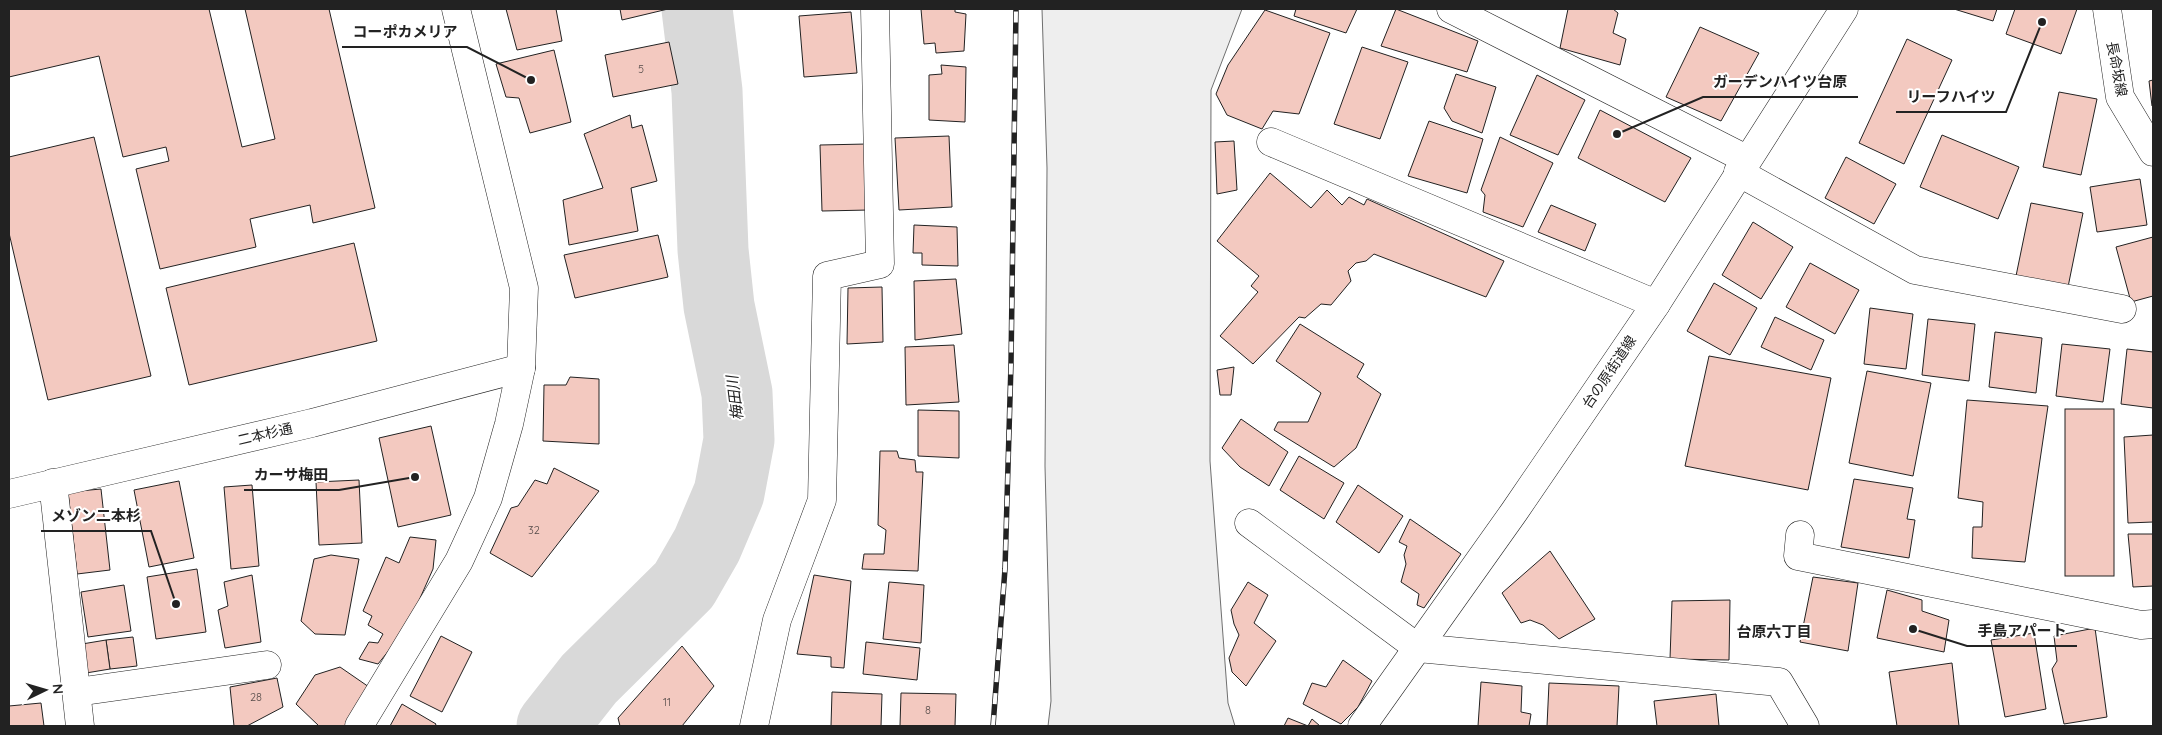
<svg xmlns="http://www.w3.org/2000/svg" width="2162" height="735" font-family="Quicksand,'Noto Sans JP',sans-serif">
  <rect width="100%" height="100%" fill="#fff"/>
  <!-- green -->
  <path fill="#eee" stroke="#6f6f6f" d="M 1042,9 L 1242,9 L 1211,90 L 1210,461 L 1228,703 L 1235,726 L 1048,726 L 1051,701 L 1045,466 L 1047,168 Z"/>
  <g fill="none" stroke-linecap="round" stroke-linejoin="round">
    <!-- river -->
    <path stroke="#d9d9d9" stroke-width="71" d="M 552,726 L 589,679 L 684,585 L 707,545 L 729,493 L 739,440 L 737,393 L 719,306 L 713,250 L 707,91 L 697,9"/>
  </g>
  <!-- building -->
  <g fill="#f3c9c0" stroke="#222">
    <path d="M 9,9 L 209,9 L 242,147 L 275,139 L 245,9 L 329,9 L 375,208 L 313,223 L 310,205 L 250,219 L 256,247 L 160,269 L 136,169 L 169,161 L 166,147 L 123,157 L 99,56 L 9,77 Z"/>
    <path d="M 506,9 L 556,9 L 562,41 L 517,50 Z"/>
    <path d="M 620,9 L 668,9 L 622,20 Z"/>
    <path d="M 921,9 L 955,9 L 955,12 L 966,14 L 964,51 L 936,53 L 935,43 L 924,44 Z"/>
    <path d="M 1296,9 L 1357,9 L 1346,33 L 1294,16 Z"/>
    <path d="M 1396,9 L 1478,41 L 1467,72 L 1381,46 Z"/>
    <path d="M 1568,9 L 1613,9 L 1618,13 L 1613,33 L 1626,39 L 1620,65 L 1560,48 Z"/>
    <path d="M 1954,9 L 1997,9 L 1993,21 Z"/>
    <path d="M 2015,9 L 2077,9 L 2061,54 L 2006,34 Z"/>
    <path d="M 1265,10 L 1330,33 L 1299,114 L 1273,111 L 1262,129 L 1227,115 L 1216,94 L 1228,65 Z"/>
    <path d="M 851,12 L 857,73 L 804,77 L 799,16 Z"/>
    <path d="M 1700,27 L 1759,53 L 1721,121 L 1666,97 Z"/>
    <path d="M 1907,39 L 1952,60 L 1904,164 L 1859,143 Z"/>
    <path d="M 669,42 L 678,84 L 613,97 L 605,55 Z"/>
    <path d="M 1362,47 L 1408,62 L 1380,139 L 1334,124 Z"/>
    <path d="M 554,50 L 571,122 L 530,133 L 519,98 L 506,97 L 496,64 Z"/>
    <path d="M 941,65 L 966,67 L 965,122 L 929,120 L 929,75 L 942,74 Z"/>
    <path d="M 1456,74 L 1496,87 L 1482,133 L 1452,121 L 1444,108 Z"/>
    <path d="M 1537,75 L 1585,100 L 1558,155 L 1510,135 Z"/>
    <path d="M 2153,80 L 2153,105 L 2152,106 L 2149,81 Z"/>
    <path d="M 2059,92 L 2097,99 L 2081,175 L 2043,167 Z"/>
    <path d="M 1600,110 L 1691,158 L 1665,202 L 1578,158 Z"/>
    <path d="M 630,115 L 632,128 L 642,125 L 657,181 L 631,188 L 638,231 L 569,245 L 563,200 L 603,188 L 584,134 Z"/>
    <path d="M 1429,121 L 1483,139 L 1467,193 L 1408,176 Z"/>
    <path d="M 1942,135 L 2019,167 L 1998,219 L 1920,187 Z"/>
    <path d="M 949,136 L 952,207 L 899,210 L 895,138 Z"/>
    <path d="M 94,137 L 151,376 L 48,400 L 9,233 L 9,157 Z"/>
    <path d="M 1500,137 L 1553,163 L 1523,227 L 1483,212 L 1485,195 L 1481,190 Z"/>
    <path d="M 1234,141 L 1237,190 L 1217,194 L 1215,142 Z"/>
    <path d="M 867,144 L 869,210 L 822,211 L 820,145 Z"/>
    <path d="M 1846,157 L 1896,184 L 1874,224 L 1825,198 Z"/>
    <path d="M 1270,173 L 1311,208 L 1327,190 L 1342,205 L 1349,197 L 1364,205 L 1367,199 L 1504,261 L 1486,297 L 1374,254 L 1366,261 L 1356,263 L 1348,271 L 1351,281 L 1331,305 L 1321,304 L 1305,318 L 1299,317 L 1253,364 L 1220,336 L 1258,292 L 1251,286 L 1259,276 L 1217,241 Z"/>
    <path d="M 2140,179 L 2147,225 L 2097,232 L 2090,187 Z"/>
    <path d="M 2031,203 L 2083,213 L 2068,287 L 2016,276 Z"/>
    <path d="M 1551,205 L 1596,224 L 1585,251 L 1538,232 Z"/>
    <path d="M 1753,222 L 1793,247 L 1761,299 L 1722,275 Z"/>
    <path d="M 914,225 L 957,227 L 958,266 L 922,265 L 922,253 L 913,253 Z"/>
    <path d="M 658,235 L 668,277 L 575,298 L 564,255 Z"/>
    <path d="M 2153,237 L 2153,296 L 2131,302 L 2116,247 Z"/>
    <path d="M 354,243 L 377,341 L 189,385 L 166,288 Z"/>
    <path d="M 1810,263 L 1859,290 L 1835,334 L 1786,307 Z"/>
    <path d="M 956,279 L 962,334 L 915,340 L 914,281 Z"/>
    <path d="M 1714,283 L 1757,308 L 1730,355 L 1687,331 Z"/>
    <path d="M 882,287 L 883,342 L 847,344 L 848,288 Z"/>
    <path d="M 1870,308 L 1913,314 L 1906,369 L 1864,364 Z"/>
    <path d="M 1775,317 L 1824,340 L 1811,370 L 1761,347 Z"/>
    <path d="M 1928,319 L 1975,324 L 1969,381 L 1922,375 Z"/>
    <path d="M 1300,324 L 1364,364 L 1357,377 L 1381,394 L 1356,448 L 1334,467 L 1274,430 L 1278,422 L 1308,422 L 1321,393 L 1276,361 Z"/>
    <path d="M 1995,332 L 2042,338 L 2036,393 L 1989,387 Z"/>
    <path d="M 2062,344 L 2110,349 L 2103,402 L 2056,396 Z"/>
    <path d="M 954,345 L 959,402 L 906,405 L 905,347 Z"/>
    <path d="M 2127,349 L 2153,352 L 2153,408 L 2121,404 Z"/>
    <path d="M 1709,356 L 1831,378 L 1808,490 L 1685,466 Z"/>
    <path d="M 1234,367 L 1231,395 L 1220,395 L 1217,370 Z"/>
    <path d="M 1867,371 L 1931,383 L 1913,476 L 1849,463 Z"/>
    <path d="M 570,377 L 599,379 L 599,444 L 543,441 L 544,385 L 566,385 Z"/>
    <path d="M 1967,400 L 2048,406 L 2025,562 L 1972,558 L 1973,527 L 1982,527 L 1983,502 L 1958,498 Z"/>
    <rect x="2065" y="409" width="49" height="167"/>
    <path d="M 918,410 L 959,411 L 959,458 L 918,456 Z"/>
    <path d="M 1241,419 L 1288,452 L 1269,486 L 1240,467 L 1222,448 Z"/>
    <path d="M 431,426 L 451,515 L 398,527 L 379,438 Z"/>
    <path d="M 2153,435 L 2153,522 L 2128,523 L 2124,437 Z"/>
    <path d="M 880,451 L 897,451 L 899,458 L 915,460 L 916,472 L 923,472 L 918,571 L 862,569 L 864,554 L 884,554 L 886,530 L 878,525 Z"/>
    <path d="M 1299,456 L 1344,483 L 1324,519 L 1280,490 Z"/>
    <path d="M 554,468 L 599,491 L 532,577 L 490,553 L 511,508 L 518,506 L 535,480 L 547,484 Z"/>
    <path d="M 1854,479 L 1913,488 L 1907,519 L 1915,520 L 1909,558 L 1841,547 Z"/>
    <path d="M 359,480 L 362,543 L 319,545 L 316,482 Z"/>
    <path d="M 179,481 L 194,558 L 149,567 L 134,490 Z"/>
    <path d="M 252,485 L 259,566 L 231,569 L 224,487 Z"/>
    <path d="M 1358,485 L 1403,516 L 1379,553 L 1336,522 Z"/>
    <path d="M 101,489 L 110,570 L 77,574 L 68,492 Z"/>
    <path d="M 1410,519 L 1461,554 L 1424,608 L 1417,605 L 1419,594 L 1401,582 L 1406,564 L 1404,555 L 1407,546 L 1399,542 Z"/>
    <path d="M 2128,534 L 2153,534 L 2153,586 L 2133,587 Z"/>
    <path d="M 410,537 L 436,540 L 433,569 L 417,605 L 394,644 L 378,664 L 359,659 L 369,642 L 378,643 L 383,634 L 368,625 L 372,616 L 363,611 L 386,557 L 399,563 Z"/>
    <path d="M 1550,551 L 1595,619 L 1559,639 L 1543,625 L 1530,620 L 1521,623 L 1502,593 Z"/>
    <path d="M 331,555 L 359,559 L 345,635 L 315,634 L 301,621 L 314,559 Z"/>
    <path d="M 197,569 L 206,632 L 156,639 L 147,577 Z"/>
    <path d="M 252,575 L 261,642 L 225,648 L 218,610 L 228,606 L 224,582 Z"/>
    <path d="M 814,575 L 851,581 L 844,668 L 831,667 L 831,657 L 797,654 Z"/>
    <path d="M 1813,577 L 1858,583 L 1848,651 L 1800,642 Z"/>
    <path d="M 889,582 L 924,585 L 921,643 L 883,639 Z"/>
    <path d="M 1248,582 L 1268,595 L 1254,623 L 1276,641 L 1246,686 L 1232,672 L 1229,658 L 1239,635 L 1234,624 L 1231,610 Z"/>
    <path d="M 124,585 L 131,631 L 88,637 L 81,592 Z"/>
    <path d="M 1887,590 L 1922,600 L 1922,611 L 1949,620 L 1944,652 L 1877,638 Z"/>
    <path d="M 1730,600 L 1729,660 L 1670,659 L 1672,601 Z"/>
    <path d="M 2095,628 L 2107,717 L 2064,724 L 2052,669 L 2057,661 L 2054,636 Z"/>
    <path d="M 2034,633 L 2046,709 L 2005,717 L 1991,640 Z"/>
    <path d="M 441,636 L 472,652 L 442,712 L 410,696 Z"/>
    <path d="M 133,637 L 137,666 L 110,669 L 106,640 Z"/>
    <path d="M 106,640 L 110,669 L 86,673 L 82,644 Z"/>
    <path d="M 866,642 L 920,648 L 917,680 L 863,674 Z"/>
    <path d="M 682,646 L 714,686 L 682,726 L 620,726 L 618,718 Z"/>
    <path d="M 1343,660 L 1372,681 L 1358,707 L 1341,724 L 1303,704 L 1312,683 L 1326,687 Z"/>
    <path d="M 1952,663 L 1959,726 L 1897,726 L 1889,672 Z"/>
    <path d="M 340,667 L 369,687 L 346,726 L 319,726 L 296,704 L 315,675 Z"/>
    <path d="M 277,678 L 283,707 L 247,726 L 234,726 L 230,687 Z"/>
    <path d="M 1481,682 L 1522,686 L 1521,712 L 1531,714 L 1529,726 L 1478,726 Z"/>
    <path d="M 1549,683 L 1619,686 L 1617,726 L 1547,726 Z"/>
    <path d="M 832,692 L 882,694 L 881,726 L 831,726 Z"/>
    <path d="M 901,693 L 956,694 L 955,726 L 900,726 Z"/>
    <path d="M 1716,694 L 1719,726 L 1657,726 L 1654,701 Z"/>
    <path d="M 41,703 L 44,726 L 9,726 L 9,706 Z"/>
    <path d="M 402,704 L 436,724 L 435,726 L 390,726 Z"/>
    <path d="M 1288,718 L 1308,726 L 1312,719 L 1320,726 L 1284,726 Z"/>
  </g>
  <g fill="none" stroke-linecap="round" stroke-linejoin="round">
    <defs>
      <g id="minor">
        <path d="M 1451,9 L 1746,159"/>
        <path d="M 2107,9 L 2120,97 L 2153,152"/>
        <path d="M 1271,142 L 1656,304"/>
        <path d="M 1738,172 L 1915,270 L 2122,309"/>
        <path d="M 53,483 L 80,726"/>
        <path d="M 9,494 L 312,423 L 521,368"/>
        <path d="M 1249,523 L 1418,648 L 1779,682 L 1805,726"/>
        <path d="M 1800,535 L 1798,556 L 2141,625 L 2153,624"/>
        <path d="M 77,692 L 267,665"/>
        <path d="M 359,726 L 459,561 L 488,498 L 509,424 L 521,368 L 524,288 L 456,9"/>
        <path d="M 754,726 L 777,620 L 822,500 L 827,276 L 880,264 L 875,9"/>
        <path d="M 1362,726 L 1514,512 L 1656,304 L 1844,9"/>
      </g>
    </defs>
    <!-- minor casing -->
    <use href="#minor" stroke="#222" stroke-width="29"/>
    <!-- minor -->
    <use href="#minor" stroke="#fff" stroke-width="28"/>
    <defs>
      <path id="rail" d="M 993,726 L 1005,569 L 1011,364 L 1016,9"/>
    </defs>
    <!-- rail casing -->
    <use href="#rail" stroke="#222" stroke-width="5.5"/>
    <!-- rail -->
    <use href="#rail" stroke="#fff" stroke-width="4" stroke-dasharray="11" stroke-linecap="butt"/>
  </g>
  <g text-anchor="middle" stroke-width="4" stroke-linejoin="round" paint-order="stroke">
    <!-- number labels -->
    <g font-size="11" fill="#564c4a">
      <text x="641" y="73">5</text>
      <text x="534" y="534">32</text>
      <text x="256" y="701">28</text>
      <text x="667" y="706">11</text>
      <text x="928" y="714">8</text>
    </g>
    <!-- street labels -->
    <g font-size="14" fill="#222" stroke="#fff">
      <text transform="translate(2117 69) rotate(79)" y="5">長命坂線</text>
      <text transform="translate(1609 372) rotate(-56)" y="5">台の原街道線</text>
      <text transform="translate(265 434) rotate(-13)" y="5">二本杉通</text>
    </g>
    <!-- water labels -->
    <g font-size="15" font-style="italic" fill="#222" stroke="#fff">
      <text transform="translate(735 398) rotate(-97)" y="5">梅田川</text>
    </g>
    <!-- neighbourhood labels -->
    <g font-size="15" font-weight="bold" fill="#222" stroke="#fff">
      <text x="1774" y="637">台原六丁目</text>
    </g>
  </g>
  <!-- callouts -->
  <path fill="none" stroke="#222" stroke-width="2" d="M531 80L467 47H342M1617 134L1703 97H1858M2042 22L2006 112H1896M415 477L339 490H244M176 604L151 531H41M1913 629L1967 646H2077"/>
  <g fill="#222" stroke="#fff" stroke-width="2">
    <circle cx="531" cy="80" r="5"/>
    <circle cx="1617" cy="134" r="5"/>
    <circle cx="2042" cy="22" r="5"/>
    <circle cx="415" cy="477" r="5"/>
    <circle cx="176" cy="604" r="5"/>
    <circle cx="1913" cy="629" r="5"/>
  </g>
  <g font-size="15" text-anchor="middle" font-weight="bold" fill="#222" stroke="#fff" stroke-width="4" stroke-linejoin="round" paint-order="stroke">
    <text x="405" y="37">コーポカメリア</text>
    <text x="1780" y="87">ガーデンハイツ台原</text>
    <text x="1951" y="102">リーフハイツ</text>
    <text x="291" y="480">カーサ梅田</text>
    <text x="96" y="521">メゾン二本杉</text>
    <text x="2022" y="636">手島アパート</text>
  </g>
  <!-- border -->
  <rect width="2162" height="735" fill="none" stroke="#222222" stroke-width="20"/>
  <!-- north arrow -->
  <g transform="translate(45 690) rotate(85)" stroke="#ffffff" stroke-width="4" paint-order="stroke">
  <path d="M0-4L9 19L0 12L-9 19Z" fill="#222222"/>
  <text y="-8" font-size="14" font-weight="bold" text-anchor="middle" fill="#222222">N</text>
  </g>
</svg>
